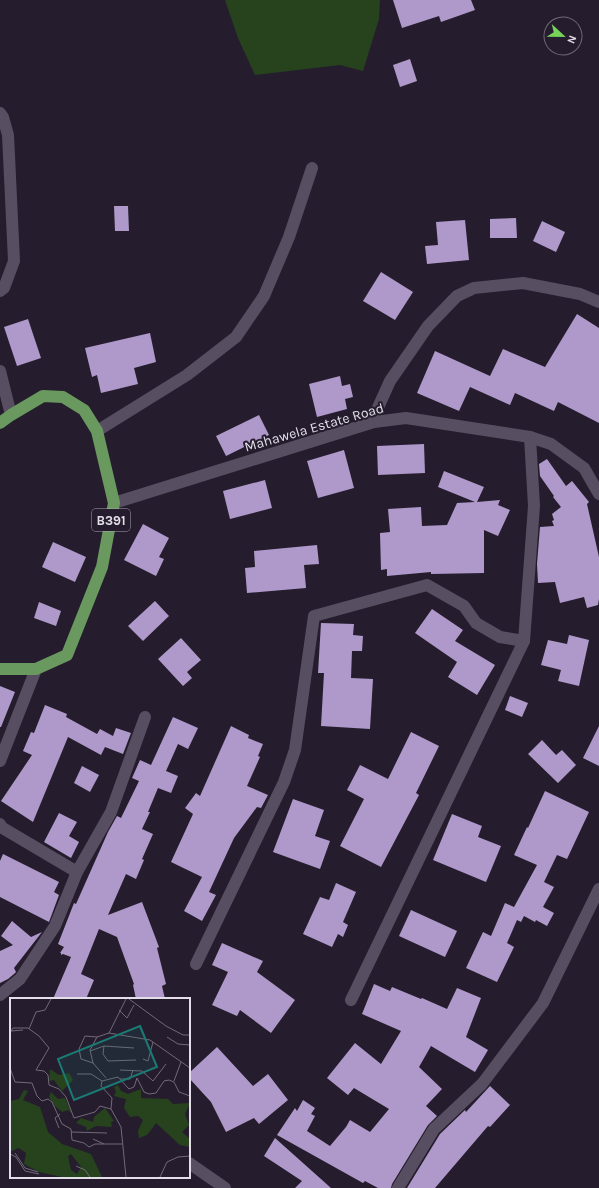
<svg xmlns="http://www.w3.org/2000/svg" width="599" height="1188" font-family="Karla,sans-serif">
  <rect width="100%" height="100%" fill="#251d2d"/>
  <!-- green -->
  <path fill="#26431d" d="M 225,0 L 380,0 L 379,19 L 363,71 L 340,65 L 255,75 L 238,38 Z"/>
  <!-- building -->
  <g fill="#af99ca">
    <path d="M 393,0 L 471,0 L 475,10 L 441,22 L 439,16 L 402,28 Z"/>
    <path d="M 410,59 L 417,81 L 400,87 L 393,65 Z"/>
    <path d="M 114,206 L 128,206 L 129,231 L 115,231 Z"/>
    <path d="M 516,218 L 517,238 L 490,238 L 490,219 Z"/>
    <path d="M 465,220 L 469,260 L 427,264 L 425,246 L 438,245 L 436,222 Z"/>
    <path d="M 542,221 L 565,232 L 556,252 L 533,241 Z"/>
    <path d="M 381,272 L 413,292 L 395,320 L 363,301 Z"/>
    <path d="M 577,314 L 599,328 L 599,423 L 558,402 L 554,411 L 515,393 L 510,405 L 470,387 L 459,411 L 417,393 L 435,351 L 490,376 L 503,349 L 545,367 Z"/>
    <path d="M 28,319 L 41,358 L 17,366 L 4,327 Z"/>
    <path d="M 150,333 L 156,362 L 134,368 L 138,384 L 101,393 L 97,375 L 92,377 L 85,348 Z"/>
    <path d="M 340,376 L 342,386 L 350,384 L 353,397 L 345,399 L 347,409 L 317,417 L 309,384 Z"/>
    <path d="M 259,415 L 269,435 L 226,456 L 216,436 Z"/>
    <path d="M 424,444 L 425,473 L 378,475 L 377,446 Z"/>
    <path d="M 344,450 L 354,488 L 318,498 L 307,461 Z"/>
    <path d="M 547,459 L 566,486 L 572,481 L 589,502 L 587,504 L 599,557 L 599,599 L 598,605 L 587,608 L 584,597 L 560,603 L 555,582 L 538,583 L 537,564 L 540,527 L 554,526 L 552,521 L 554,520 L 552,514 L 561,507 L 553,497 L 554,496 L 540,476 L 539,464 Z"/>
    <path d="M 444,471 L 484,487 L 477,502 L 500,500 L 498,505 L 510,510 L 498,536 L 484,530 L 484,573 L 431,574 L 431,572 L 387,576 L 387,569 L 381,570 L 380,533 L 390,532 L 388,509 L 421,507 L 422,526 L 447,525 L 457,503 L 475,502 L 438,487 Z"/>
    <path d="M 265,480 L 272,508 L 230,519 L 223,491 Z"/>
    <path d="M 143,524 L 169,538 L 159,557 L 164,559 L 156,576 L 124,560 Z"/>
    <path d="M 53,542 L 86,557 L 75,582 L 42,567 Z"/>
    <path d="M 317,545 L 319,564 L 304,565 L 306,588 L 247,593 L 245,568 L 255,567 L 254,551 Z"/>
    <path d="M 155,601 L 169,616 L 143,641 L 128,626 Z"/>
    <path d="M 39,602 L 61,611 L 56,626 L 34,618 Z"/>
    <path d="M 432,609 L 463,630 L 455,641 L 495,665 L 477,695 L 448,677 L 457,662 L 415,633 Z"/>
    <path d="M 321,623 L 354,624 L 353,635 L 363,636 L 362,651 L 352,651 L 351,678 L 373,679 L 370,729 L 321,726 L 324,673 L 318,673 Z"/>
    <path d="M 569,635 L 589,640 L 579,686 L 558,681 L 561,670 L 541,665 L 548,640 L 567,644 Z"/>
    <path d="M 181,638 L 201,660 L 187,672 L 192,678 L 183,686 L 158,659 Z"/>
    <path d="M 0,686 L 15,692 L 1,727 L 0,727 Z"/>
    <path d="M 510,696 L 528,703 L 522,717 L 505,710 Z"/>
    <path d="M 45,705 L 67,714 L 66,717 L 97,734 L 100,729 L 113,736 L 116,728 L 131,733 L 123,754 L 105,747 L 101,755 L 68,737 L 33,822 L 1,801 L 32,755 L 23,751 L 31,732 L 34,733 Z"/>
    <path d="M 173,717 L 198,728 L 188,749 L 178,744 L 166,771 L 178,776 L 171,793 L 158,788 L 148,812 L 150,812 L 142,829 L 153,834 L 142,859 L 144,860 L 136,879 L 126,874 L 108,915 L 142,902 L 159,947 L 157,948 L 166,984 L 162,986 L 165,999 L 136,999 L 133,985 L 134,984 L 117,937 L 99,929 L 81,974 L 94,980 L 86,999 L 53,999 L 71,957 L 63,954 L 61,955 L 61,953 L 60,953 L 64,947 L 58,944 L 74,903 L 76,904 L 108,832 L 117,816 L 121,818 L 139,781 L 132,778 L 140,760 L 151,765 Z"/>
    <path d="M 231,726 L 249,735 L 248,738 L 263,744 L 258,756 L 260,757 L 247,786 L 268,795 L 261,808 L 257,807 L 234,838 L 209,892 L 216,895 L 202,921 L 184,911 L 202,877 L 171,862 L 193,814 L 185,808 L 196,793 L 200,796 Z"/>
    <path d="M 599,726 L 599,766 L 583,758 Z"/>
    <path d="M 411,732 L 439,746 L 416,793 L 419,795 L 381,867 L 340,846 L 364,799 L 347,790 L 360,765 L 388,779 Z"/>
    <path d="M 542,740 L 556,755 L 562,750 L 576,765 L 558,783 L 528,754 Z"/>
    <path d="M 82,766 L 99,775 L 90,792 L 74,783 Z"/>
    <path d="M 545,791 L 589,812 L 567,859 L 557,855 L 544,882 L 554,887 L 543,907 L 554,913 L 547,926 L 536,920 L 535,922 L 524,916 L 521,922 L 517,920 L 507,943 L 514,947 L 497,982 L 466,968 L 483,932 L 491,936 L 505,903 L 514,907 L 537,865 L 514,855 L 527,827 L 528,828 Z"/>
    <path d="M 293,799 L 324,810 L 315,836 L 330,841 L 320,869 L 273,852 Z"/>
    <path d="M 59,813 L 77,822 L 69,836 L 79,842 L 71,858 L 44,842 Z"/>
    <path d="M 452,814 L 482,826 L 478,837 L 501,846 L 486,882 L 433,860 Z"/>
    <path d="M 3,854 L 59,882 L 54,892 L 59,895 L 49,922 L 0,897 L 0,861 Z"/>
    <path d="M 336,883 L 356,892 L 343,922 L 348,925 L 343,937 L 338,934 L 332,947 L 303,934 L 320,897 L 329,900 Z"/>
    <path d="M 411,910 L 457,931 L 445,957 L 399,936 Z"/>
    <path d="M 12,921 L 31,937 L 42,932 L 14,968 L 16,972 L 14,974 L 8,979 L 0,983 L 0,951 L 13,945 L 1,936 Z"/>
    <path d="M 222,943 L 263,961 L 257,972 L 295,1000 L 271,1033 L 240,1010 L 237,1016 L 212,1005 L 228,972 L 212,965 Z"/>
    <path d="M 374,984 L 390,991 L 392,987 L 421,999 L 422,998 L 447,1009 L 457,988 L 481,998 L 466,1037 L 488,1050 L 475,1072 L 431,1046 L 419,1067 L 442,1089 L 426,1106 L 437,1116 L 428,1125 L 392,1184 L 391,1188 L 378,1188 L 365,1181 L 363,1183 L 277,1135 L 295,1108 L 297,1111 L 303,1100 L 315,1108 L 311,1114 L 315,1116 L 307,1131 L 330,1146 L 346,1127 L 350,1120 L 370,1132 L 389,1109 L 354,1088 L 348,1095 L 327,1078 L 355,1043 L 381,1064 L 401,1031 L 362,1014 Z"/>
    <path d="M 217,1047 L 253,1086 L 268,1074 L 288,1100 L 259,1124 L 254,1118 L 226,1132 L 211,1102 L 189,1078 L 189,1073 Z"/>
    <path d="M 490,1086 L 510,1105 L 490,1127 L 488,1126 L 435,1188 L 407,1188 L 440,1134 L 465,1110 L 466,1112 Z"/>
    <path d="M 275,1138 L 331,1188 L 295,1188 L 302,1181 L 264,1156 Z"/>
  </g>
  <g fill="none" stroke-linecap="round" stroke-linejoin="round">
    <!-- minor -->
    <g stroke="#574f61" stroke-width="12">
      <path d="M 0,113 L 3,117 L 8,135 L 14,261 L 4,288 L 0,291"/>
      <path d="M 0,371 L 11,415"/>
      <path d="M 374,422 L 376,412 L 390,381 L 428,326 L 457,296 L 474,288 L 523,283 L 580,294 L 599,302"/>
      <path d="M 97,431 L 187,375 L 236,337 L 264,296 L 289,237 L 312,168"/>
      <path d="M 114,503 L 374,422 L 406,418 L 530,437 L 551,444 L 584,468 L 599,494"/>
      <path d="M 0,761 L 36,669"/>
      <path d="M 0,824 L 1,827 L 77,872"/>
      <path d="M 196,964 L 284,782 L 295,750 L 314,616 L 427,585 L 464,606 L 476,623 L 500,637 L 524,641"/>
      <path d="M 0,995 L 20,979 L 55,926 L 77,872 L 111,812 L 145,717"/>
      <path d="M 351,1000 L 524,641 L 534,506 L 530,437"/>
      <path d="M 189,1163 L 225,1188"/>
      <path d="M 398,1188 L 434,1129 L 482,1084 L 543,1003 L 599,889"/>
    </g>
    <!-- major -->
    <path stroke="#6a995f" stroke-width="12" d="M 0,423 L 11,415 L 43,396 L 63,397 L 84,410 L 97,431 L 114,503 L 102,567 L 67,655 L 36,669 L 0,669"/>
  </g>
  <g text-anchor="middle" stroke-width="4" stroke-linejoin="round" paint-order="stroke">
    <!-- shield labels -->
    <rect fill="#251d2d" stroke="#aaa4b1" stroke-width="1" x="92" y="509" width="38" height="22" rx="3"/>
    <g font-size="13" font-weight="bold" fill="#e3dee9">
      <text x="111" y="525">B391</text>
    </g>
    <!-- street labels -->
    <g font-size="14" fill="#e3dee9" stroke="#251d2d">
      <text transform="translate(314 427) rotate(-16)" y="5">Mahawela Estate Road</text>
    </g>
  </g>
  <!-- overview -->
  <g transform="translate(10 998)">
    <rect width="180" height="180" fill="#251d2d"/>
    <path d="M 40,71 L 49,77 L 59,75 L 63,82 L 52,93 L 44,82 L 39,83 ZM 108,87 L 111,93 L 118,96 L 131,91 L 131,100 L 158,101 L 163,106 L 180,105 L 175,116 L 179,127 L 172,134 L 180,141 L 180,149 L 170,147 L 146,125 L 137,137 L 129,140 L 128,133 L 133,122 L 128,118 L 120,119 L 114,110 L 116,101 L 104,98 L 106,94 L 104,89 ZM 14,92 L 18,93 L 13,102 L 30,109 L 38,134 L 52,146 L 81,156 L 92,179 L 52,179 L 29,174 L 14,166 L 16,155 L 12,152 L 8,150 L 0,154 L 0,103 L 9,101 ZM 61,156 L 71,169 L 67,176 L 61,172 L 58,158 ZM 41,94 L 48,101 L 55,100 L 62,116 L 58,112 L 52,114 L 45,108 L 39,99 ZM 95,110 L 104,123 L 101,124 L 102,129 L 86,128 L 77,133 L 76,129 L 66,125 L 71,120 L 83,124 L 84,119 Z" fill="#26431d" fill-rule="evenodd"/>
    <path fill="none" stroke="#716a78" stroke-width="1" d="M 119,1 L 156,28 L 173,37 L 180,37M 109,12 L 117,20 L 124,7M 19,31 L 26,14 L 35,12 L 41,1M 1,33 L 13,32M 0,34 L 3,30 L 18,30 L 29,38 L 39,50 L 26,72 L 34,73 L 38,77 L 39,87 L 49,91 L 56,99 L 64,120 L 85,114 L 90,108 L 101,111M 99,35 L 140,42 L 180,70M 157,39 L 168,46 L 180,47M 94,48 L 93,56 L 98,63 L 126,62M 80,53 L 94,48 L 124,50M 133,61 L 138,63 L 143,44M 83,65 L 71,61 L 69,51 L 75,38 L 87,39M 0,70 L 5,84 L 22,85 L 27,98 L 32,103 L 38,101 L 42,104 L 52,126 L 61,131 L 62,142 L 74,145 L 79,149 L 85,146 L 112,146M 110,72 L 132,73 L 143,83 L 156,66M 67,76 L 81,76 L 92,83M 96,80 L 83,65 L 80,52 L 87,39 L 99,35 L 116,1M 110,81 L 120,81 L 123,72M 164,83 L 171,64M 49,130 L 45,120 L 50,116M 61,134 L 97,135M 83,141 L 94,146M 5,155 L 15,170 L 28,174M 0,156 L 6,159 L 15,173 L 29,176M 66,168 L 75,172 L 80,179M 116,179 L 111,129 L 101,111 L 102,100 L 91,88 L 92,83 L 108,79 L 119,91 L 124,89 L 127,80 L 134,94 L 139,96 L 146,95 L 154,83 L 159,82 L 164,84 L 169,94 L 180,98M 150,179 L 157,164 L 168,159 L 180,158"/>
    <path fill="#1a7b74" fill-opacity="0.15" stroke="#1a7b74" stroke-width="2" d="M 130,28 L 147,69 L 64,102 L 48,61 Z"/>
    <rect width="180" height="180" fill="none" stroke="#e3dee9" stroke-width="2"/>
  </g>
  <!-- north arrow -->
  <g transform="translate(563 36) rotate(112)"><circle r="19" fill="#251d2d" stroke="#716a78"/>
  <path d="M0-3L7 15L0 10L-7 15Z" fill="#77d25a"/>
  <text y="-6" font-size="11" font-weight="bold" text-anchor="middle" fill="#e3dee9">N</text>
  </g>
</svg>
